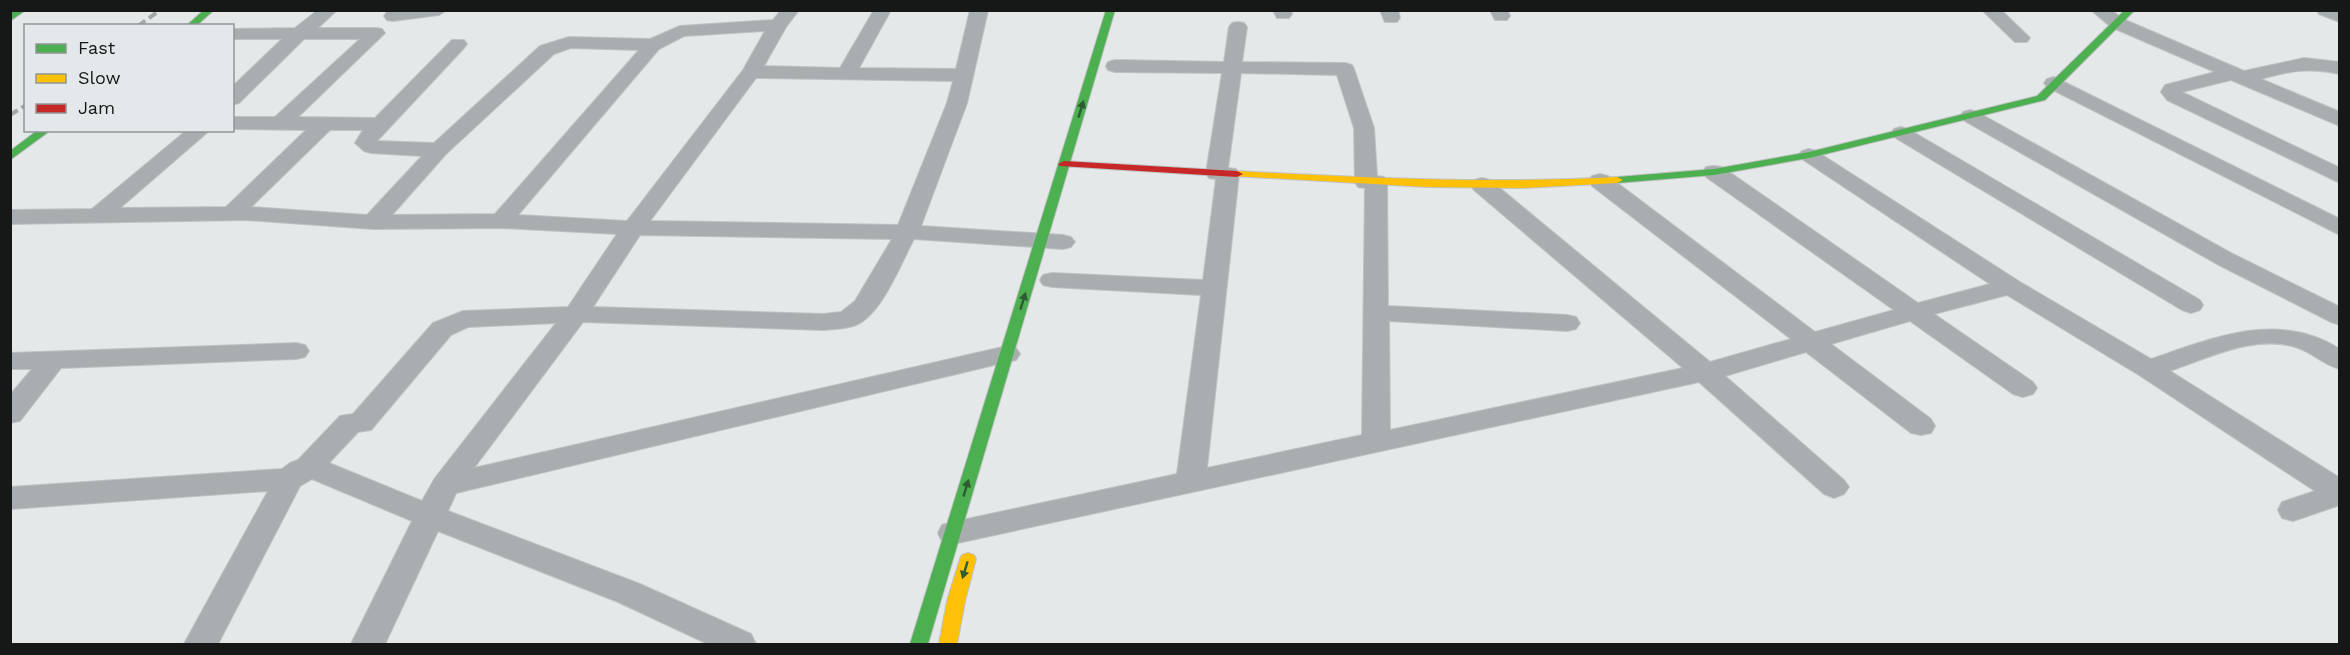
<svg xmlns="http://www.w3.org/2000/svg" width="2350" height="655" font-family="'Work Sans',sans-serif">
  <rect width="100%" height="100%" fill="#e4e8e9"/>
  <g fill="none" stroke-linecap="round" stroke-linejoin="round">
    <defs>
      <g id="street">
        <path d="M 318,10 L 337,10 L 318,28 L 376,28 L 382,29 L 385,33 L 298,117 L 375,118 L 452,40 L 464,40 L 467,44 L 464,48 L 377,141 L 434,143 L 540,46 L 569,37 L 650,39 L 680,26 L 773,20 L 781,10 L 799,10 L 786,27 L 764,66 L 840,68 L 874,10 L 891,10 L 859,68 L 956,69 L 970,10 L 988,10 L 967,103 L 921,226 L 1063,235 L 1071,237 L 1075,242 L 1071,247 L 1063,249 L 914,239 C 901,263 882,314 856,325 C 846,329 833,329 823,330 L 583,322 L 474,468 L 1007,346 L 1016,348 L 1020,354 L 1016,360 L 1007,362 L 456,493 L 448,511 L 640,584 L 751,634 L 756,644 L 708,644 L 618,602 L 438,531 L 385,644 L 351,644 L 412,521 L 312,479 L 300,486 L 218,644 L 184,644 L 268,491 L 10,509 L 10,487 L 282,469 L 290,463 L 298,460 L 340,416 L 353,414 L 433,323 L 463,311 L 568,307 L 617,234 L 501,228 L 373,229 L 246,220 L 10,224 L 10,210 L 92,209 L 187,130 L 210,130 L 120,208 L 226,207 L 306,130 L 232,129 L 232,117 L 275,117 L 360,39 L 304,39 L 239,103 L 232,105 L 232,87 L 282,39 L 232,39 L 232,29 L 295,28 ZM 765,31 L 743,70 L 627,221 L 518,215 L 659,49 L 684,36 ZM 571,48 L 639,50 L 495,214 L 392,215 L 446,154 L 554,54 ZM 756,78 L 953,81 L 947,103 L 898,225 L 650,221 ZM 330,130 L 363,130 L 355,143 L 364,151 L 371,153 L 422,156 L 367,215 L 251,207 ZM 640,235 L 892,239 L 855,301 L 841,312 L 823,314 L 593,307 ZM 556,323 L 435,478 L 422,501 L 329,463 L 358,432 L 371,430 L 451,335 L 468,327 Z"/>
        <path d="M 395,10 L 447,10 L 439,15 L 393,21 L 387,20 L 384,16 L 387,12 Z"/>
        <path d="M 1273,10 L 1291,10 L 1292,14 L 1289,18 L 1277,18 Z"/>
        <path d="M 1380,10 L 1398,10 L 1400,18 L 1397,22 L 1385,22 Z"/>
        <path d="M 1490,10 L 1507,10 L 1510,16 L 1507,20 L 1495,20 Z"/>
        <path d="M 1982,10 L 2001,10 L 2030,38 L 2027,42 L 2015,42 Z"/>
        <path d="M 2091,10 L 2111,10 L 2123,19 L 2244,71 L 2304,58 L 2340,62 L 2340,74 C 2311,67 2289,71 2261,79 L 2340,112 L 2340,126 L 2231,80 L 2182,92 L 2340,168 L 2340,183 L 2167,100 L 2161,92 L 2165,85 L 2215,72 L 2111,27 Z"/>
        <path d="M 2317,10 L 2340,10 L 2340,22 L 2319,14 Z"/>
        <path d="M 1238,22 L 1244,23 L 1247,27 L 1242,62 L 1345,63 L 1352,65 L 1354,69 L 1374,128 L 1377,176 L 1384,177 L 1387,182 L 1388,306 L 1567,315 L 1576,317 L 1580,323 L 1576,329 L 1567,331 L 1389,321 L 1390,430 L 1683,368 L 1474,190 L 1471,185 L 1474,180 L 1482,178 L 1490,180 L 1710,362 L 1791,339 L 1592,186 L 1589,181 L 1592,176 L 1600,174 L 1608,176 L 1815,332 L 1894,310 L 1706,177 L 1703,172 L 1706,167 L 1714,166 L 1722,167 L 1918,303 L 1990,284 L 1802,159 L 1798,155 L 1802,151 L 1809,149 L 1816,151 L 2020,282 L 2151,359 C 2214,338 2277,310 2340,349 L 2340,369 C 2324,365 2313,353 2298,348 C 2257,333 2208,358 2170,371 L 2340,478 L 2340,505 L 2293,521 L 2282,518 L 2278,510 L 2282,502 L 2315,491 L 2139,375 L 2007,295 L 1934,314 L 2033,382 L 2037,388 L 2033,394 L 2023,397 L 2013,394 L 1910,321 L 1831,344 L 1931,419 L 1935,426 L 1931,433 L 1921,435 L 1911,433 L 1806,352 L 1725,376 L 1844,480 L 1849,487 L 1844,494 L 1834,498 L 1824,494 L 1699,382 L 953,544 L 942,541 L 938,533 L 942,525 L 953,522 L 1177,474 L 1201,295 L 1052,287 L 1043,285 L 1040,280 L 1043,275 L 1052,273 L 1203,280 L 1216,179 L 1209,178 L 1206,173 L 1222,73 L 1115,72 L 1108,70 L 1106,66 L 1108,62 L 1115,60 L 1224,62 L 1229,27 L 1232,23 ZM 1241,73 L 1337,75 L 1354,128 L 1355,182 L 1358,187 L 1365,188 L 1362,435 L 1207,468 L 1239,174 L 1236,169 L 1228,168 Z"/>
        <path d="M 2054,77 L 2340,219 L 2340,235 L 2047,87 L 2044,83 L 2047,79 Z"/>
        <path d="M 1970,110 L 1977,112 L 2233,254 L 2340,307 L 2340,325 L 2331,322 L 2217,264 L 1963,120 L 1960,116 L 1963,112 Z"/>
        <path d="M 1901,127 L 1908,129 L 2200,300 L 2203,305 L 2200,310 L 2191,313 L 2182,310 L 1894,137 L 1891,133 L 1894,129 Z"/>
        <path d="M 296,343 L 305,345 L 309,351 L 305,357 L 296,359 L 61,368 L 20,421 L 10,423 L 10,395 L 32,369 L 10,369 L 10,353 Z"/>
      </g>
      <g id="fast">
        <path d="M 15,10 L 26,10 L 10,21 L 10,13 Z"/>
        <path d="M 204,10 L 214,10 L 196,26 L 186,26 Z"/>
        <path d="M 1106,10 L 1115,10 L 928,644 L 910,644 Z"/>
        <path d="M 2125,10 L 2135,10 L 2045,100 L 1809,158 L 1714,175 L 1617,183 L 1611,180 L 1617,177 L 1714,169 L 1809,152 L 2037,96 Z"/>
        <path d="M 38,130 L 51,130 L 10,160 L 10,151 Z"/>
      </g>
      <g id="slow">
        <path d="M 1237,171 C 1364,178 1490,184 1617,177 L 1623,180 L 1617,183 L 1522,188 L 1427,187 L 1233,176 L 1233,172 Z"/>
        <path d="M 968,553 L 974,555 L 976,559 L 965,601 L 957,644 L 939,644 L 947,601 L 960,559 L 962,555 Z"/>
      </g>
      <path id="jam" d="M 1064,161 L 1237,171 L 1243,174 L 1237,177 L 1060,166 L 1058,164 Z"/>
    </defs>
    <!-- street casing -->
    <use href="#street" stroke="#c0c2c3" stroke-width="2"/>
    <!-- fast casing -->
    <use href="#fast" stroke="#c0c2c3" stroke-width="2"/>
    <!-- slow casing -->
    <use href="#slow" stroke="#c0c2c3" stroke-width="2"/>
    <!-- jam casing -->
    <use href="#jam" stroke="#c0c2c3" stroke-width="2"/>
    <!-- street -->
    <use href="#street" fill="#a8aeb0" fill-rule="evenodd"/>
    <!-- fast -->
    <use href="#fast" fill="#4caf50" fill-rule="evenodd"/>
    <!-- slow -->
    <use href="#slow" fill="#ffc107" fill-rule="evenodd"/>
    <!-- jam -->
    <use href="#jam" fill="#c62828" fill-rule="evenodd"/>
    <!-- rail -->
    <g stroke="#a2a7a8" stroke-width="4" stroke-dasharray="9 4.5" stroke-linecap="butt">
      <path d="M 138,26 L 160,10"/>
      <path d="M 10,115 L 26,105"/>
    </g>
  </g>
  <!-- one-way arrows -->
  <defs><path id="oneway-solid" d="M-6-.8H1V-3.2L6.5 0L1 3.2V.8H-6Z" transform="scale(1.5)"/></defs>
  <g fill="#2e5c31">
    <use href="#oneway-solid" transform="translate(1081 109) rotate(-73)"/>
    <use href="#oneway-solid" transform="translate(1023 301) rotate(-73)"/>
    <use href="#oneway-solid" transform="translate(966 488) rotate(-73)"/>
    <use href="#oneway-solid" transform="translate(965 570) rotate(107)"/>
  </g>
  <!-- border -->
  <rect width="2350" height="655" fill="none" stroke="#161818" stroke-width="24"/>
  <!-- legend -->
  <rect x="24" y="24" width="210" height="108" fill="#e3e9ea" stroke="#919596" stroke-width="1.5"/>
  <rect x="36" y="44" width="30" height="9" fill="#4caf50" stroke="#919596" stroke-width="1.5"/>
  <text x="78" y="54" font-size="18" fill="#161818">Fast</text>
  <rect x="36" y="74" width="30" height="9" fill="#ffc107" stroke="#919596" stroke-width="1.5"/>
  <text x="78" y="84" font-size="18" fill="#161818">Slow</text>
  <rect x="36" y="104" width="30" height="9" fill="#c62828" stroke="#919596" stroke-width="1.5"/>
  <text x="78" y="114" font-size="18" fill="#161818">Jam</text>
</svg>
